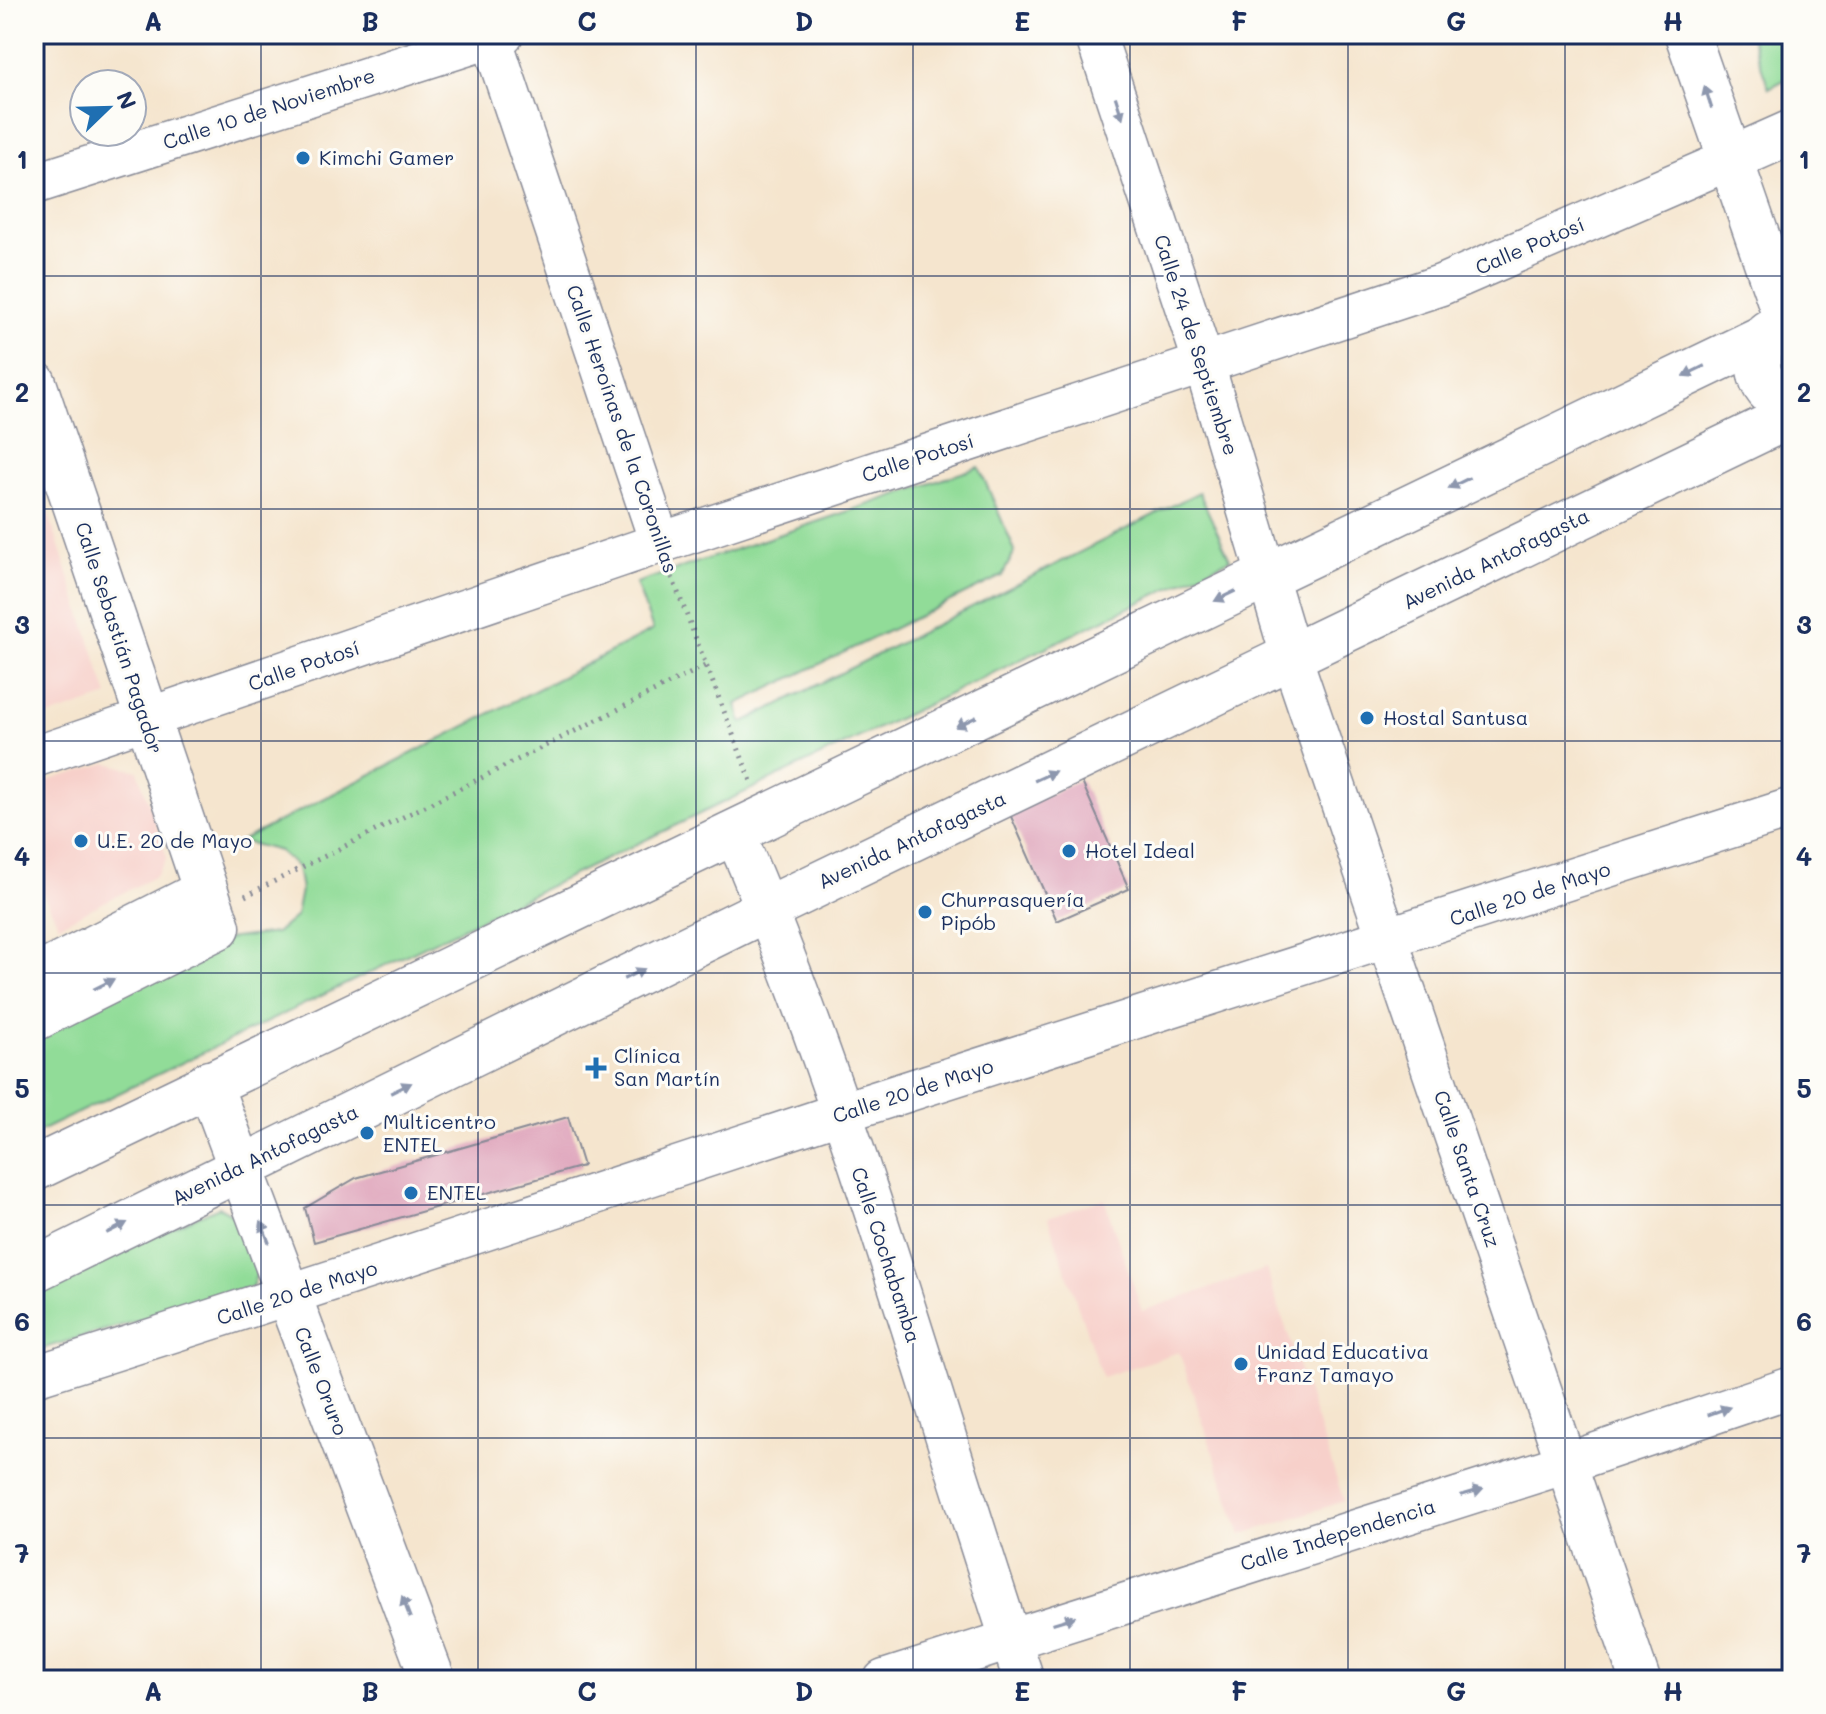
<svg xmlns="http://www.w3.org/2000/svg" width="1826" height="1714" font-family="Mali,sans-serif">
  <rect width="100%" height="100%" fill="#fdfcf7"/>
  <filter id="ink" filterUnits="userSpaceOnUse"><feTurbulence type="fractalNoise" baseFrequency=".0125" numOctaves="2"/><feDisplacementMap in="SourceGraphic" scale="16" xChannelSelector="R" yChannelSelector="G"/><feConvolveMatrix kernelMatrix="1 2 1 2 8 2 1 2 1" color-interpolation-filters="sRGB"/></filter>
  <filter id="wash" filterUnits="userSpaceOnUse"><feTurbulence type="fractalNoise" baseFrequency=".006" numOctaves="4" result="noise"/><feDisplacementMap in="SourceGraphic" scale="32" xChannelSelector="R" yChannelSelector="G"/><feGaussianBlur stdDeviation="1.8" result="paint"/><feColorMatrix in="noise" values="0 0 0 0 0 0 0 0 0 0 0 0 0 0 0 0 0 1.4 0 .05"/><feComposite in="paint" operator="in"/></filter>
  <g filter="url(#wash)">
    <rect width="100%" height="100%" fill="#f5e5ce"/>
    <!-- built -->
    <g fill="#f7d0ca">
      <path d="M 34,469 L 108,696 L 34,721 Z"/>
      <path d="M 107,763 L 138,771 L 167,858 L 156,876 L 59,925 L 34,877 L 34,785 Z"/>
      <path d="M 1104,1199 L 1142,1311 L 1266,1269 L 1344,1501 L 1241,1535 L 1179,1352 L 1102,1377 L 1048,1218 Z"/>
    </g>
    <!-- green -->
    <g fill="#91dc98" stroke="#56867b" stroke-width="2">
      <path d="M 1750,34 L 1792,34 L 1792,76 L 1769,88 Z"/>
      <path d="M 1792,331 L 1792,393 L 1783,389 L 1772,348 Z"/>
      <path d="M 979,467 L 1015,551 L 1002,576 L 737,704 L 742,723 L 1199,492 L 1230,559 L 34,1134 L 34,1036 L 226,939 L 276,933 L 296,916 L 301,890 L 297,867 L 279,851 L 241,841 L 653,630 L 636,583 Z"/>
      <path d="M 219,1207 L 241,1219 L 259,1267 L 252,1287 L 34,1351 L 34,1298 L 73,1271 Z"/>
    </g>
    <g id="blocks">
      <!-- building -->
      <g fill="#e1abc0">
        <path d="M 1081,780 L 1129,889 L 1057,921 L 1009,812 Z"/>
        <path d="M 568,1117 L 583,1166 L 314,1242 L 305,1208 L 356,1178 Z"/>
      </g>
    </g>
  </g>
  <g filter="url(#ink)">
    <use href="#blocks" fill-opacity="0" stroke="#888a96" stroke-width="2"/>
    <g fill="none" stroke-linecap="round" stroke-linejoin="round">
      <defs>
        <g id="minor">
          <path d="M 490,34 L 660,543"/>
          <path d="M 1095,34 L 1204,364 L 1292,659 L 1640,1680"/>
          <path d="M 34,184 L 503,34"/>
          <path d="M 34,757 L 660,543 L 1441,285 L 1729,160"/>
          <path d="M 735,834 C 853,1107 929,1398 1024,1680"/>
          <path d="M 34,1376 C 303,1292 570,1202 837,1114 C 1155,1011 1475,912 1792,808"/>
          <path d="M 884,1680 L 1567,1463 L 1792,1387"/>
        </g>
        <g id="tertiary">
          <path d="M 1687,34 L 1786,319"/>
          <path d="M 1729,160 L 1792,132"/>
        </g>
        <g id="secondary">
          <path d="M 34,383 L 218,927 L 34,1019"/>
          <path d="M 34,978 L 204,892"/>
          <path d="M 209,1083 L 433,1680"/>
        </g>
        <g id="trunk">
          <path d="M 1792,317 L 1767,333 C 1750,360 1758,397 1792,404"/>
          <path d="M 34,1169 L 1764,337"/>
          <path d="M 34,1270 L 767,909 L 1792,415"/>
        </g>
      </defs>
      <!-- minor casing -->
      <use href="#minor" stroke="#888a96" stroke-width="43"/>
      <!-- tertiary casing -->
      <use href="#tertiary" stroke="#888a96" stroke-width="47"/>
      <!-- secondary casing -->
      <use href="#secondary" stroke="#888a96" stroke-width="47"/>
      <!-- trunk casing -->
      <use href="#trunk" stroke="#888a96" stroke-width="47"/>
      <!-- path -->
      <g stroke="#888a96" stroke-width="5" stroke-dasharray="2 6" stroke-linecap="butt">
        <path d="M 672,577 L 751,781"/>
        <path d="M 245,896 L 705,666"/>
      </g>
      <!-- minor -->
      <use href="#minor" stroke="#fff" stroke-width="40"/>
      <!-- tertiary -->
      <use href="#tertiary" stroke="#fff" stroke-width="44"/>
      <!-- secondary -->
      <use href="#secondary" stroke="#fff" stroke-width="44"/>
      <!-- trunk -->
      <use href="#trunk" stroke="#fff" stroke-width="44"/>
    </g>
    <!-- one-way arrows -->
    <defs><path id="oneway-solid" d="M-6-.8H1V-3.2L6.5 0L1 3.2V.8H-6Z" transform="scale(2)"/></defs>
    <g fill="#8d97ae">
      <use href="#oneway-solid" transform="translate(1708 97) rotate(-108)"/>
      <use href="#oneway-solid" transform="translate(1119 108) rotate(72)"/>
      <use href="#oneway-solid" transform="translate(1694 371) rotate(154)"/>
      <use href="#oneway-solid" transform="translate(1459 483) rotate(154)"/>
      <use href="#oneway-solid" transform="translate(1225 596) rotate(154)"/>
      <use href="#oneway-solid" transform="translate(966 722) rotate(154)"/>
      <use href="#oneway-solid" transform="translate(1045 776) rotate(-25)"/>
      <use href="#oneway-solid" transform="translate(634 974) rotate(-26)"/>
      <use href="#oneway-solid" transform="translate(104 984) rotate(-27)"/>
      <use href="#oneway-solid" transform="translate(401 1088) rotate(-26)"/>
      <use href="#oneway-solid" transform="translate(117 1228) rotate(-27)"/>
      <use href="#oneway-solid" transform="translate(265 1232) rotate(-111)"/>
      <use href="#oneway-solid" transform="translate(1719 1411) rotate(-19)"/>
      <use href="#oneway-solid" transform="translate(1472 1492) rotate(-17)"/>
      <use href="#oneway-solid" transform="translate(406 1607) rotate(-111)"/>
      <use href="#oneway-solid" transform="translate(1064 1620) rotate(-17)"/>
    </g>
  </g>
  <!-- grid -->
  <path fill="none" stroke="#1b2f5e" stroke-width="2" stroke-opacity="0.55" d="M 261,34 L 261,1680M 478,34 L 478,1680M 696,34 L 696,1680M 913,34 L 913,1680M 1130,34 L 1130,1680M 1348,34 L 1348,1680M 1565,34 L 1565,1680M 34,276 L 1792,276M 34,509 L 1792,509M 34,741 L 1792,741M 34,973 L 1792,973M 34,1205 L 1792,1205M 34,1438 L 1792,1438"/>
  <!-- markers -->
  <g fill="#1f6fb2" stroke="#fdfcf7" stroke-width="3">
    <circle cx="303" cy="158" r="8"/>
    <circle cx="1367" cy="718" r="8"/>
    <circle cx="81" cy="841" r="8"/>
    <circle cx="1069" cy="851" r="8"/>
    <circle cx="925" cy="912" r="8"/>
    <path d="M592 1056h8v8h8v8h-8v8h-8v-8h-8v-8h8z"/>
    <circle cx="367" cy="1133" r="8"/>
    <circle cx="411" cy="1193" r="8"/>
    <circle cx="1241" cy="1364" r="8"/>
  </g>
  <g text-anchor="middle" stroke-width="6" stroke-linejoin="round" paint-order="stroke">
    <!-- street labels -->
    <g font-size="20" fill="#1b2f5e" stroke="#fdfcf7">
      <text transform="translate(269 109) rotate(-18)" y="7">Calle 10 de Noviembre</text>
      <text transform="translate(1530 246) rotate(-23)" y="7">Calle Potosí</text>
      <text transform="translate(1196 345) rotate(72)" y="7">Calle 24 de Septiembre</text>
      <text transform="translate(622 429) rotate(71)" y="7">Calle Heroínas de la Coronillas</text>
      <text transform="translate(918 458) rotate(-18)" y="7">Calle Potosí</text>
      <text transform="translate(1496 559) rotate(-26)" y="7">Avenida Antofagasta</text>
      <text transform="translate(119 638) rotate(72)" y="7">Calle Sebastián Pagador</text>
      <text transform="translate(304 666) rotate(-19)" y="7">Calle Potosí</text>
      <text transform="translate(912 840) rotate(-25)" y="7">Avenida Antofagasta</text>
      <text transform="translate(1530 894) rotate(-18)" y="7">Calle 20 de Mayo</text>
      <text transform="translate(913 1091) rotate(-18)" y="7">Calle 20 de Mayo</text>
      <text transform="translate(265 1155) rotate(-26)" y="7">Avenida Antofagasta</text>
      <text transform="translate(1467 1169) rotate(71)" y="7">Calle Santa Cruz</text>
      <text transform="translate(886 1255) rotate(72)" y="7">Calle Cochabamba</text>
      <text transform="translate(297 1293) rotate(-18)" y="7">Calle 20 de Mayo</text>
      <text transform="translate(321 1381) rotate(69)" y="7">Calle Oruro</text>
      <text transform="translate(1338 1535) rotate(-17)" y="7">Calle Independencia</text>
    </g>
    <!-- poi labels -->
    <g font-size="20" fill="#1b2f5e" stroke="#fdfcf7" text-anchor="start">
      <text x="319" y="165">Kimchi Gamer</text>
      <text x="1383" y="725">Hostal Santusa</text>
      <text x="97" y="848">U.E. 20 de Mayo</text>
      <text x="1085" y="858">Hotel Ideal</text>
      <text x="941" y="907">Churrasquería<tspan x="941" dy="23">Pipób</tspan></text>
      <text x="614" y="1063">Clínica<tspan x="614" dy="23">San Martín</tspan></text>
      <text x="383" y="1129">Multicentro<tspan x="383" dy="23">ENTEL</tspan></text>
      <text x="427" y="1200">ENTEL</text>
      <text x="1257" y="1359">Unidad Educativa<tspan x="1257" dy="23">Franz Tamayo</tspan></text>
    </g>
  </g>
  <!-- margin -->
  <rect width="1826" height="1714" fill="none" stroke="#fdfcf7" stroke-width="88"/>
  <!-- north arrow -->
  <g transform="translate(108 108) rotate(67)"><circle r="38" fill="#fdfcf7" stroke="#a3aaba" stroke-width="2"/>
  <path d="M0-6L14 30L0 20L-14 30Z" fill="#1f6fb2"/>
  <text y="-12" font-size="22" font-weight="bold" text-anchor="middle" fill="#1b2f5e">N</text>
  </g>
  <rect x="44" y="44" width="1738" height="1626" fill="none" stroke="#1b2f5e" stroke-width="3"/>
  <g font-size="26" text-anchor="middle" font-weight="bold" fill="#1b2f5e">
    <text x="153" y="31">A</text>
    <text x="370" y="31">B</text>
    <text x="587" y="31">C</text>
    <text x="804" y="31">D</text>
    <text x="1022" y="31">E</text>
    <text x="1239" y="31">F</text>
    <text x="1456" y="31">G</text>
    <text x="1673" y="31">H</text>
    <text x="22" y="169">1</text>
    <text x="1804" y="169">1</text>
    <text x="22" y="402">2</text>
    <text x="1804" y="402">2</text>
    <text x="22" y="634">3</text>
    <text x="1804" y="634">3</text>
    <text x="22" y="866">4</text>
    <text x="1804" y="866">4</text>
    <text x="22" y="1098">5</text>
    <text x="1804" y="1098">5</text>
    <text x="22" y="1331">6</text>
    <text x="1804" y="1331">6</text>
    <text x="22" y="1563">7</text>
    <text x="1804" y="1563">7</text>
    <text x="153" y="1701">A</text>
    <text x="370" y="1701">B</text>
    <text x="587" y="1701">C</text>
    <text x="804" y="1701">D</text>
    <text x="1022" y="1701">E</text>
    <text x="1239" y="1701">F</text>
    <text x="1456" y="1701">G</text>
    <text x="1673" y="1701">H</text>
  </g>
</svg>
